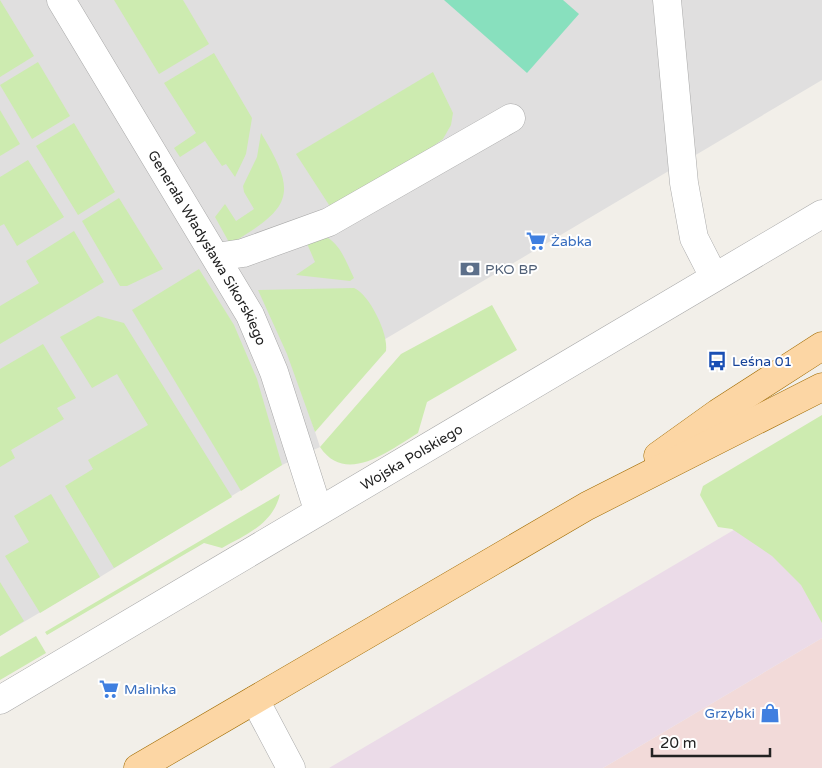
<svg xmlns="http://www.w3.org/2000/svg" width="822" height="768" font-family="'Varela Round',sans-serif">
  <rect width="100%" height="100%" fill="#f2efe9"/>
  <!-- residential -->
  <path fill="#e0dfdf" d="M 0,0 L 822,0 L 822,80 L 301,389 L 320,447 L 282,465 L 100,577 L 0,636 Z"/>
  <!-- commercial -->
  <path fill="#f2dad9" d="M 822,638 L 822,768 L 603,768 Z"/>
  <!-- industrial -->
  <path fill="#ebdbe8" d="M 761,514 L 822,621 L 822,638 L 603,768 L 329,768 Z"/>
  <!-- grass -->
  <g fill="#cdebb0">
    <path d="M 0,0 L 34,56 L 0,77 Z"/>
    <path d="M 114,0 L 183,0 L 209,44 L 159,74 Z"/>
    <path d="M 214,53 L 252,118 L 246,154 L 235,177 L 226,164 L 222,166 L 205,141 L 180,157 L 174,148 L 196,133 L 164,83 Z"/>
    <path d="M 38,62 L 70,116 L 32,139 L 0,85 Z"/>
    <path d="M 433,72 L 453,113 L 451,125 L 443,139 L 422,154 L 331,208 L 296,154 Z"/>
    <path d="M 0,110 L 20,144 L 0,156 Z"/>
    <path d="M 74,123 L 115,192 L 78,215 L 36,146 Z"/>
    <path d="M 261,133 C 299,195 291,208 230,244 L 215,217 L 225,204 L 236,221 L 254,209 L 244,192 L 243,186 L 257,157 Z"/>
    <path d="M 28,160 L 64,217 L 17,246 L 4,224 L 0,226 L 0,177 Z"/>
    <path d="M 119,198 L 163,269 L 127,286 L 120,286 L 82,221 Z"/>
    <path d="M 74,231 L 104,282 L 0,344 L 0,306 L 39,283 L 26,261 Z"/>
    <path d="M 324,236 C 340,242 347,264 354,278 L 350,281 L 296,275 L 315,262 L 305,239 Z"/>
    <path d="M 199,269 L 234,325 L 257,379 L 282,465 L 241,491 L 132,310 Z"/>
    <path d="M 354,288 C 369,294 389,334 386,351 L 315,432 L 287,354 L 258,290 Z"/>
    <path d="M 492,305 L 517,350 L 427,402 L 418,433 C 390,450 346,486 320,447 L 401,354 Z"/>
    <path d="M 98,316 L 124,323 L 232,497 L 114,568 L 65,486 L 93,469 L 88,460 L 148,425 L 117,374 L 92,388 L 60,337 Z"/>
    <path d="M 43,344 L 76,398 L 57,408 L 64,419 L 11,450 L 15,458 L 0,467 L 0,369 Z"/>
    <path d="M 822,415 L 822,623 L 801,585 L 772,556 L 732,529 L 718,527 L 700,495 L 703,486 Z"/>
    <path d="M 51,494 L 100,577 L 40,613 L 5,556 L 29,542 L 14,516 Z"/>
    <path d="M 280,494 C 273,524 247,534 222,548 L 204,543 L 47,635 L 45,632 Z"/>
    <path d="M 0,582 L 24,621 L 0,636 Z"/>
    <path d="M 36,636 L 46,653 L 0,680 L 0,657 Z"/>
  </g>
  <!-- pitch -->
  <path fill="#88e0be" d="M 444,0 L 563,0 L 579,14 L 527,73 Z"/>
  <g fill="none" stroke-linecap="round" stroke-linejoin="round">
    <defs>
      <g id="minor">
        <path id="s1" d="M 61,0 L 250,315 L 274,372 L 318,510"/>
        <path d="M 667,0 L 684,183 L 694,238 L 714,277"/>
        <path d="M 216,257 L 243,253 L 329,222 L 511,118"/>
        <path id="s2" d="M 0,700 L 822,214"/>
        <path d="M 255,700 L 291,768"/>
      </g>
      <g id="major">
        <path d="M 658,456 L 718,413 L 822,346"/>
        <path d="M 138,768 L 587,506 L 822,387"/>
      </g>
    </defs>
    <!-- minor casing -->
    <use href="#minor" stroke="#a9a9a9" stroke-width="29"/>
    <!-- major casing -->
    <use href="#major" stroke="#a06b00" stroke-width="29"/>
    <!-- minor -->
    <use href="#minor" stroke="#fff" stroke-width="28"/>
    <!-- major -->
    <use href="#major" stroke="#fcd6a4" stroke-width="28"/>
  </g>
  <!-- icons -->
  <defs>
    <symbol id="supermarket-bare" viewBox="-9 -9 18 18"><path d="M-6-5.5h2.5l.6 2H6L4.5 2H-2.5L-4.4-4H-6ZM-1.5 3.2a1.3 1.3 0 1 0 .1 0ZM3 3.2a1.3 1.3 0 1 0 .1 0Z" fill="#3f7fe0" stroke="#fff" stroke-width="2.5" paint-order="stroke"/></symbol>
    <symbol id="bank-bare" viewBox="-9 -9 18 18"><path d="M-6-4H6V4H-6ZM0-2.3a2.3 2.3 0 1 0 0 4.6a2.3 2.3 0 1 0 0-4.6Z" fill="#5c6f8a" stroke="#fff" stroke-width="2.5" paint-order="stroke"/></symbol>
    <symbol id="bus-bare" viewBox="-9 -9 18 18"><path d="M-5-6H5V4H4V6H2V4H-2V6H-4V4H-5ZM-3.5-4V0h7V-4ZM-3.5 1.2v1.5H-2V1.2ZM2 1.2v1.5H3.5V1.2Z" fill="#1a4fb4" stroke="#fff" stroke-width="2.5" paint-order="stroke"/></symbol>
    <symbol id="shop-bare" viewBox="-9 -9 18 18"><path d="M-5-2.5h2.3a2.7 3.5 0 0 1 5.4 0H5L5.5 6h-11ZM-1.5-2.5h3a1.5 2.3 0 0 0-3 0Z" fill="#3f7fe0" stroke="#fff" stroke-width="2.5" paint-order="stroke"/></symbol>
  </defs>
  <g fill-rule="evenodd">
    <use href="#supermarket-bare" x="522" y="227" width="28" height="28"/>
    <use href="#bank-bare" x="456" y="255" width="28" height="28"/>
    <use href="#bus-bare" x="703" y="347" width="28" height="28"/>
    <use href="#supermarket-bare" x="95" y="675" width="28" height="28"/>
    <use href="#shop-bare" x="756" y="699" width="28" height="28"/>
  </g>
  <g text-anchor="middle" stroke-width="4" stroke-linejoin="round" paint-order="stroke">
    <!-- shop labels -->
    <g font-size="14" fill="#366cbe" stroke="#fff" text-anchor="start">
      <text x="551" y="246">Żabka</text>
      <text x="124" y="694">Malinka</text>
      <text x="755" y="718" text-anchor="end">Grzybki</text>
    </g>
    <!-- street labels -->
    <g font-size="14" fill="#222" stroke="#fff">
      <text dy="5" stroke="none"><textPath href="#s1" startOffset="288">Generała Władysława Sikorskiego</textPath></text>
      <text dy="5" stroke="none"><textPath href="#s2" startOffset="478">Wojska Polskiego</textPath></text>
    </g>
    <!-- service labels -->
    <g font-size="14" fill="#4e5e75" stroke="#fff" text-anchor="start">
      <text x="485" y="274">PKO BP</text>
    </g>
    <!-- transit labels -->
    <g font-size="14" fill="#164399" stroke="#fff" text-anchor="start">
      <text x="732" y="366">Leśna 01</text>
    </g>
  </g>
  <!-- scale -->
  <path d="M652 748v8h118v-8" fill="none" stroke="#222222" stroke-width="2.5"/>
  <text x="660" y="748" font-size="15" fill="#222222" stroke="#ffffff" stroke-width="4" paint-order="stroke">20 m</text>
</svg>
